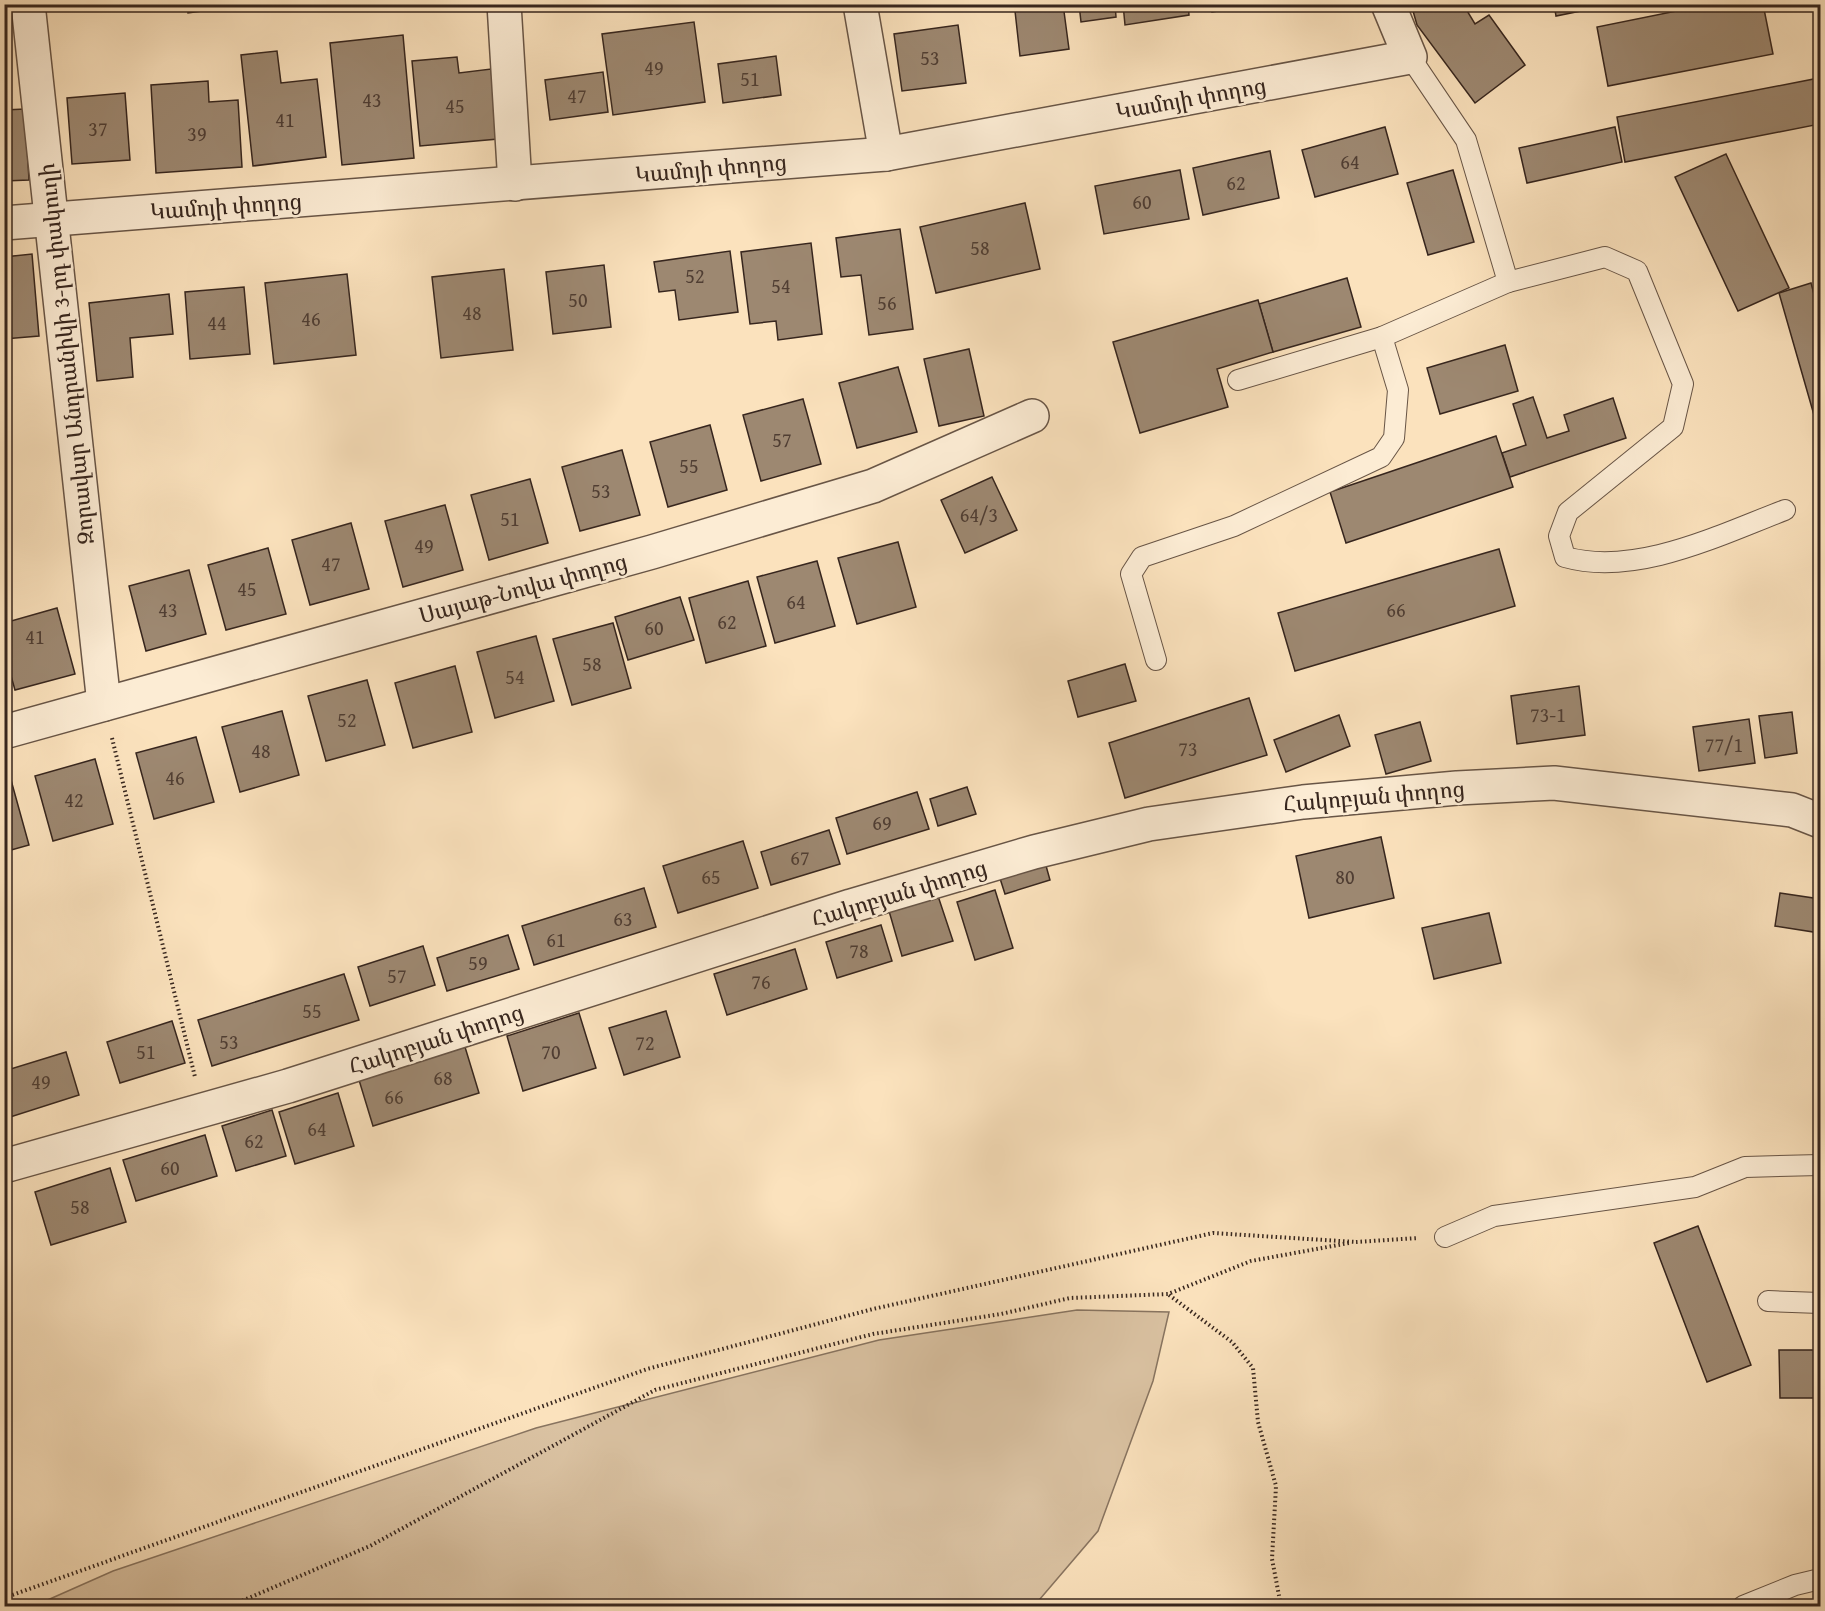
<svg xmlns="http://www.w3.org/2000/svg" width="1825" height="1611" font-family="'Gentium Book Plus','Noto Serif Armenian',serif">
  <rect width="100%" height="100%" fill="#fbe2bd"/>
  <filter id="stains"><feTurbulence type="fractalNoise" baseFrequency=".00333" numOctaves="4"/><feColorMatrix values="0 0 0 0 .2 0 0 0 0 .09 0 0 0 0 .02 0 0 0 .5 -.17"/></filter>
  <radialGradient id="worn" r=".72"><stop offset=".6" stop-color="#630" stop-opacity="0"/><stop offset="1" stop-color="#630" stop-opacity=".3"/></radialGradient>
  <!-- green -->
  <path fill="#dac2a2" stroke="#887460" stroke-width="1.5" d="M 1077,1310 L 1169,1312 L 1153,1381 L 1098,1531 L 1034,1606 L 34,1606 L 113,1571 L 536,1428 L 879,1340 Z"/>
  <!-- building -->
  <g fill="#9d8871" stroke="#37261e" stroke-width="1.5">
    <path d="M 187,4 L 247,4 L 247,5 L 188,13 Z"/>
    <path d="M 1063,4 L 1069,49 L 1020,56 L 1015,11 Z"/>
    <path d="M 1079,4 L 1115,4 L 1116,17 L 1081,22 Z"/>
    <path d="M 1123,4 L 1188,4 L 1189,15 L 1125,25 Z"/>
    <path d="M 1211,4 L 1267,4 L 1212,12 Z"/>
    <path d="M 1411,4 L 1463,4 L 1475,24 L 1489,15 L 1525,65 L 1475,103 L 1417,25 Z"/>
    <path d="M 1554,4 L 1615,4 L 1556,16 Z"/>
    <path d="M 1711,4 L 1763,4 L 1773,54 L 1608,86 L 1597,27 Z"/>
    <path d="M 694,22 L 705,102 L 613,115 L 602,34 Z"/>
    <path d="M 958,25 L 966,83 L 902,91 L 894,34 Z"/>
    <path d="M 403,35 L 414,158 L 342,165 L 330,43 Z"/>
    <path d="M 277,51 L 281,83 L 317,79 L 326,157 L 253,166 L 241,55 Z"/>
    <path d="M 776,56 L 781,95 L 723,103 L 718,64 Z"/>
    <path d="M 457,57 L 459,73 L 491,69 L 498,139 L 420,146 L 412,61 Z"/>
    <path d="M 603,72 L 608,112 L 550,120 L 545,80 Z"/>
    <path d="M 1819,78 L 1820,124 L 1625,162 L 1617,117 Z"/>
    <path d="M 208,81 L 209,102 L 238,100 L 242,167 L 156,173 L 151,85 Z"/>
    <path d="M 125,93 L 130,160 L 72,164 L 67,98 Z"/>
    <path d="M 25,109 L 29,180 L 4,181 L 4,110 Z"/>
    <path d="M 1385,127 L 1398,174 L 1315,197 L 1302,150 Z"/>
    <path d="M 1615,127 L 1622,162 L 1527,183 L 1519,148 Z"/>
    <path d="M 1270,151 L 1279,198 L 1203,215 L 1193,168 Z"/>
    <path d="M 1726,154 L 1789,288 L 1738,311 L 1675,177 Z"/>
    <path d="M 1180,170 L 1189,219 L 1104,234 L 1095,186 Z"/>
    <path d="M 1453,170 L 1474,242 L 1428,255 L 1407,183 Z"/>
    <path d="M 1025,203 L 1040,269 L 936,293 L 920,227 Z"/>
    <path d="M 900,229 L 913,329 L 869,335 L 861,275 L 841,277 L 836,238 Z"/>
    <path d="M 811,243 L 822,334 L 778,340 L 776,321 L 750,324 L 741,252 Z"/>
    <path d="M 730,251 L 738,312 L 679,320 L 675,290 L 659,292 L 654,262 Z"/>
    <path d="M 32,254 L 39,336 L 4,339 L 4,257 Z"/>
    <path d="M 604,265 L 611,327 L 553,334 L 546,272 Z"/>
    <path d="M 504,269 L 513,350 L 441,358 L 432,277 Z"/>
    <path d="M 347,274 L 356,355 L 274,364 L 265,283 Z"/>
    <path d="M 1347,278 L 1361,327 L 1273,352 L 1259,304 Z"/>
    <path d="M 1811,283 L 1820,317 L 1820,436 L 1779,293 Z"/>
    <path d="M 244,287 L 250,354 L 190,359 L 185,292 Z"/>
    <path d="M 169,294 L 173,334 L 130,338 L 133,377 L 97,381 L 89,303 Z"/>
    <path d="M 1258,300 L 1273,352 L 1217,369 L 1228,407 L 1140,433 L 1113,342 Z"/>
    <path d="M 1505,345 L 1518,391 L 1440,414 L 1427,368 Z"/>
    <path d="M 969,349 L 984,416 L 939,426 L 924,359 Z"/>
    <path d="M 898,367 L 917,432 L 857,448 L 839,383 Z"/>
    <path d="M 1533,397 L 1547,438 L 1569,431 L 1564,415 L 1613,398 L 1626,438 L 1510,477 L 1502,453 L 1526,445 L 1513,404 Z"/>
    <path d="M 803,399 L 821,464 L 761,481 L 743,415 Z"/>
    <path d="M 710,425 L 727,490 L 668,507 L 650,442 Z"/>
    <path d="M 1496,436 L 1513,487 L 1346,543 L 1330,492 Z"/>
    <path d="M 622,450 L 640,515 L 580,531 L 562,467 Z"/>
    <path d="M 992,477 L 1017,530 L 965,553 L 941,500 Z"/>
    <path d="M 530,479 L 548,543 L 489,560 L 471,495 Z"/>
    <path d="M 445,505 L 463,570 L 403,587 L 385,521 Z"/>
    <path d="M 351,523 L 369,589 L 310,605 L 292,540 Z"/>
    <path d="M 898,542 L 916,607 L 857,624 L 838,558 Z"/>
    <path d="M 268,548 L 286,614 L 226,630 L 208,565 Z"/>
    <path d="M 1499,549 L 1515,606 L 1295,671 L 1278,613 Z"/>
    <path d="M 817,561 L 835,626 L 775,643 L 757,577 Z"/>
    <path d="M 189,570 L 206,634 L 146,651 L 129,586 Z"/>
    <path d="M 748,581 L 766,646 L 706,663 L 689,598 Z"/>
    <path d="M 680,597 L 694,640 L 628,660 L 615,617 Z"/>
    <path d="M 57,608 L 75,674 L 15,690 L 4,651 L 4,623 Z"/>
    <path d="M 613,623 L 631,688 L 572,705 L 553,639 Z"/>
    <path d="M 536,636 L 554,701 L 495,718 L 477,652 Z"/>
    <path d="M 1125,664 L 1136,701 L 1078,717 L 1068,681 Z"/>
    <path d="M 455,666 L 472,732 L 413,748 L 395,683 Z"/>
    <path d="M 367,680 L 385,745 L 326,761 L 308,696 Z"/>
    <path d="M 1579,686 L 1585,735 L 1517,744 L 1511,696 Z"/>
    <path d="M 1249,698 L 1267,755 L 1125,798 L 1109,743 Z"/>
    <path d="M 282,711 L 299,775 L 240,792 L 222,727 Z"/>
    <path d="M 1792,712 L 1797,753 L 1765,758 L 1759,716 Z"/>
    <path d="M 1339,715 L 1350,746 L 1286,772 L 1274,740 Z"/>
    <path d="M 1749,719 L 1755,763 L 1699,771 L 1693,727 Z"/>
    <path d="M 1420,722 L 1431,761 L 1386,774 L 1375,735 Z"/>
    <path d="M 196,737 L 214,802 L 154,819 L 136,753 Z"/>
    <path d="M 95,759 L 113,824 L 53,841 L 35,776 Z"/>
    <path d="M 11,780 L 29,845 L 4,852 L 4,782 Z"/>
    <path d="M 967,787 L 976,814 L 938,826 L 930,799 Z"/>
    <path d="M 917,792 L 929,829 L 847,854 L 836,818 Z"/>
    <path d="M 829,830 L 840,864 L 771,885 L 761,852 Z"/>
    <path d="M 1381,837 L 1394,898 L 1309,918 L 1296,856 Z"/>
    <path d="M 743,841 L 758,888 L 678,913 L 663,866 Z"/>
    <path d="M 1043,855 L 1050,880 L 1005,894 L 997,869 Z"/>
    <path d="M 644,888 L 656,927 L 534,965 L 522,926 Z"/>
    <path d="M 995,890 L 1013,948 L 975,960 L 957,902 Z"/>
    <path d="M 1780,893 L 1820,899 L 1820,933 L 1775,926 Z"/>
    <path d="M 938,896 L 953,941 L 902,956 L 889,911 Z"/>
    <path d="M 1489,913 L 1501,963 L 1434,979 L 1422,928 Z"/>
    <path d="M 881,925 L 892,961 L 837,978 L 826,942 Z"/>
    <path d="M 508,935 L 519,969 L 447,991 L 437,958 Z"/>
    <path d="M 423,946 L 435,985 L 370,1006 L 358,967 Z"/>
    <path d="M 795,949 L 807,989 L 727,1015 L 714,974 Z"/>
    <path d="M 344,974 L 359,1020 L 212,1066 L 198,1020 Z"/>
    <path d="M 666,1011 L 680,1057 L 624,1075 L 609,1028 Z"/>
    <path d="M 579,1013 L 596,1068 L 523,1091 L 507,1036 Z"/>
    <path d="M 172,1021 L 185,1063 L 120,1083 L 107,1042 Z"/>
    <path d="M 465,1047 L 479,1093 L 373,1126 L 359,1080 Z"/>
    <path d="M 66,1052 L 79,1095 L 4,1119 L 4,1071 Z"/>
    <path d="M 338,1093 L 354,1146 L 295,1164 L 279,1112 Z"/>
    <path d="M 272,1110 L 286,1156 L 236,1171 L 222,1126 Z"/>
    <path d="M 205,1135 L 217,1176 L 136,1201 L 123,1160 Z"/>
    <path d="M 110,1168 L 126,1222 L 51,1245 L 35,1192 Z"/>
    <path d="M 1698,1226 L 1751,1365 L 1707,1382 L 1654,1243 Z"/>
    <path d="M 1779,1350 L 1820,1350 L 1820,1398 L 1780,1398 Z"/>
  </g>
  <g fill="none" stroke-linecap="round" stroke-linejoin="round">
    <defs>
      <g id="service">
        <path d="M 1410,57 L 1466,140 L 1508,282 L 1605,257 L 1637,271 L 1683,384 L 1673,427 L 1568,512 L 1559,536 L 1565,557 C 1636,577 1719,535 1785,510"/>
        <path d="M 1238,380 L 1382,337 L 1508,282"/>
        <path d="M 1156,660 L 1131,574 L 1142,557 L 1234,526 L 1381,457 L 1394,438 L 1398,390 L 1382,337"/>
        <path d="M 1445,1237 L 1494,1216 L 1695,1187 L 1745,1167 L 1820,1165"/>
        <path d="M 1768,1301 L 1820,1303"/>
        <path d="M 1743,1606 L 1795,1585 L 1820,1579"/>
      </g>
      <g id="minor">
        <path d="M 28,4 L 104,704"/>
        <path d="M 504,4 L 515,184"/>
        <path d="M 860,4 L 886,154"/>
        <path d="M 4,223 L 886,154 L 1410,57 L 1388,4"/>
        <path d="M 4,732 L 652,552 L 873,486 L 1032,416"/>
        <path d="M 4,1166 L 288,1086 L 851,906 L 1034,852 L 1149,824 L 1303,802 L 1457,788 L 1554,783 L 1792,810 L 1820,821"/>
      </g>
    </defs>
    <!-- service casing -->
    <use href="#service" stroke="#685546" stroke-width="22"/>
    <!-- minor casing -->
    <use href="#minor" stroke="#685546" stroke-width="36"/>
    <!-- path -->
    <g stroke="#37261e" stroke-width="4" stroke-dasharray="1.5 3" stroke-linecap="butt">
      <path d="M 112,738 L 195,1077"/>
      <path d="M 1356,1242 L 1418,1238"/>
      <path d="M 1169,1295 L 1232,1342 L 1253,1368 L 1258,1422 L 1276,1486 L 1272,1559 L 1281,1606"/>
      <path d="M 4,1598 L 647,1369 L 873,1309 L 1213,1233 L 1356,1242"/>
      <path d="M 230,1606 L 370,1546 L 655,1390 L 873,1334 L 1001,1314 L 1070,1298 L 1168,1294 L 1251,1261 L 1349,1243"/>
    </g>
    <!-- service -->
    <use href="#service" stroke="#fcecd4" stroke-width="20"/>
    <!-- minor -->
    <use href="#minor" stroke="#fcecd4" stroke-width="33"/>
  </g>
  <g text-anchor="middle" stroke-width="5" stroke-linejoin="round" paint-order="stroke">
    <!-- number labels -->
    <g font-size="20" fill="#503e33">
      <text x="930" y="65">53</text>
      <text x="654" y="75">49</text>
      <text x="750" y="86">51</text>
      <text x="577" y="103">47</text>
      <text x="372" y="107">43</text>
      <text x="455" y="113">45</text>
      <text x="285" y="127">41</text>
      <text x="98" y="136">37</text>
      <text x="197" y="141">39</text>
      <text x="1350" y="169">64</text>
      <text x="1236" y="190">62</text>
      <text x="1142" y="209">60</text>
      <text x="980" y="255">58</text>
      <text x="695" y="283">52</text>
      <text x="781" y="293">54</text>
      <text x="578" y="307">50</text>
      <text x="887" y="310">56</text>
      <text x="472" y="320">48</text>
      <text x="311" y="326">46</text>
      <text x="217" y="330">44</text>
      <text x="782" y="447">57</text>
      <text x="689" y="473">55</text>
      <text x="601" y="498">53</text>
      <text x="979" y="522">64/3</text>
      <text x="510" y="526">51</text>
      <text x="424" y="553">49</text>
      <text x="331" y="571">47</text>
      <text x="247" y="596">45</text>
      <text x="796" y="609">64</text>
      <text x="168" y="617">43</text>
      <text x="1396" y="617">66</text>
      <text x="727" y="629">62</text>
      <text x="654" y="635">60</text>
      <text x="35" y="644">41</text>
      <text x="592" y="671">58</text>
      <text x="515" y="684">54</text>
      <text x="1548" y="722">73-1</text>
      <text x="347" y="727">52</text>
      <text x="1724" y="752">77/1</text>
      <text x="1188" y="756">73</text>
      <text x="261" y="758">48</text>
      <text x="175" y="785">46</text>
      <text x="74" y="807">42</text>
      <text x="882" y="830">69</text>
      <text x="800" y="865">67</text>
      <text x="711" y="884">65</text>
      <text x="1345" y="884">80</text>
      <text x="623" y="926">63</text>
      <text x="556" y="947">61</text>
      <text x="859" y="958">78</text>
      <text x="478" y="970">59</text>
      <text x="397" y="983">57</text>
      <text x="761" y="989">76</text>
      <text x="312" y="1018">55</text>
      <text x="229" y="1049">53</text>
      <text x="645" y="1050">72</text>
      <text x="146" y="1059">51</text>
      <text x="551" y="1059">70</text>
      <text x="443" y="1085">68</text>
      <text x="41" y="1089">49</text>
      <text x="394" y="1104">66</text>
      <text x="317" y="1136">64</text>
      <text x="254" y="1148">62</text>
      <text x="170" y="1175">60</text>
      <text x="80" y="1214">58</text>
    </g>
    <!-- street labels -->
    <g font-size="22" fill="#37261e" stroke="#fcecd4">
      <text transform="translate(1191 98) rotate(-10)" y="8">Կամոյի փողոց</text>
      <text transform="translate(711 168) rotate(-5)" y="8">Կամոյի փողոց</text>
      <text transform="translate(226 206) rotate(-4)" y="8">Կամոյի փողոց</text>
      <text transform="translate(66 354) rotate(-96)" y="8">Զորավար Անդրանիկի 3-րդ փակուղի</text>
      <text transform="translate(523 588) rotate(-15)" y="8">Սայաթ-Նովա փողոց</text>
      <text transform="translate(1374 796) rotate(-5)" y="8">Հակոբյան փողոց</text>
      <text transform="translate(899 893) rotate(-17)" y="8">Հակոբյան փողոց</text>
      <text transform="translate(436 1039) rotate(-18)" y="8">Հակոբյան փողոց</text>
    </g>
  </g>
  <!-- margin -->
  <rect width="1825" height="1611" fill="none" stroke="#fbe2bd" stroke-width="24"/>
  <rect x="6" y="6" width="1813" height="1599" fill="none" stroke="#37261e" stroke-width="3"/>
  <rect x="12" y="12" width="1801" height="1587" fill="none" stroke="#37261e" stroke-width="1.5"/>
  <rect width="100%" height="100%" filter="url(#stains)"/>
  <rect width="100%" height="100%" fill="url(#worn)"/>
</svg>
